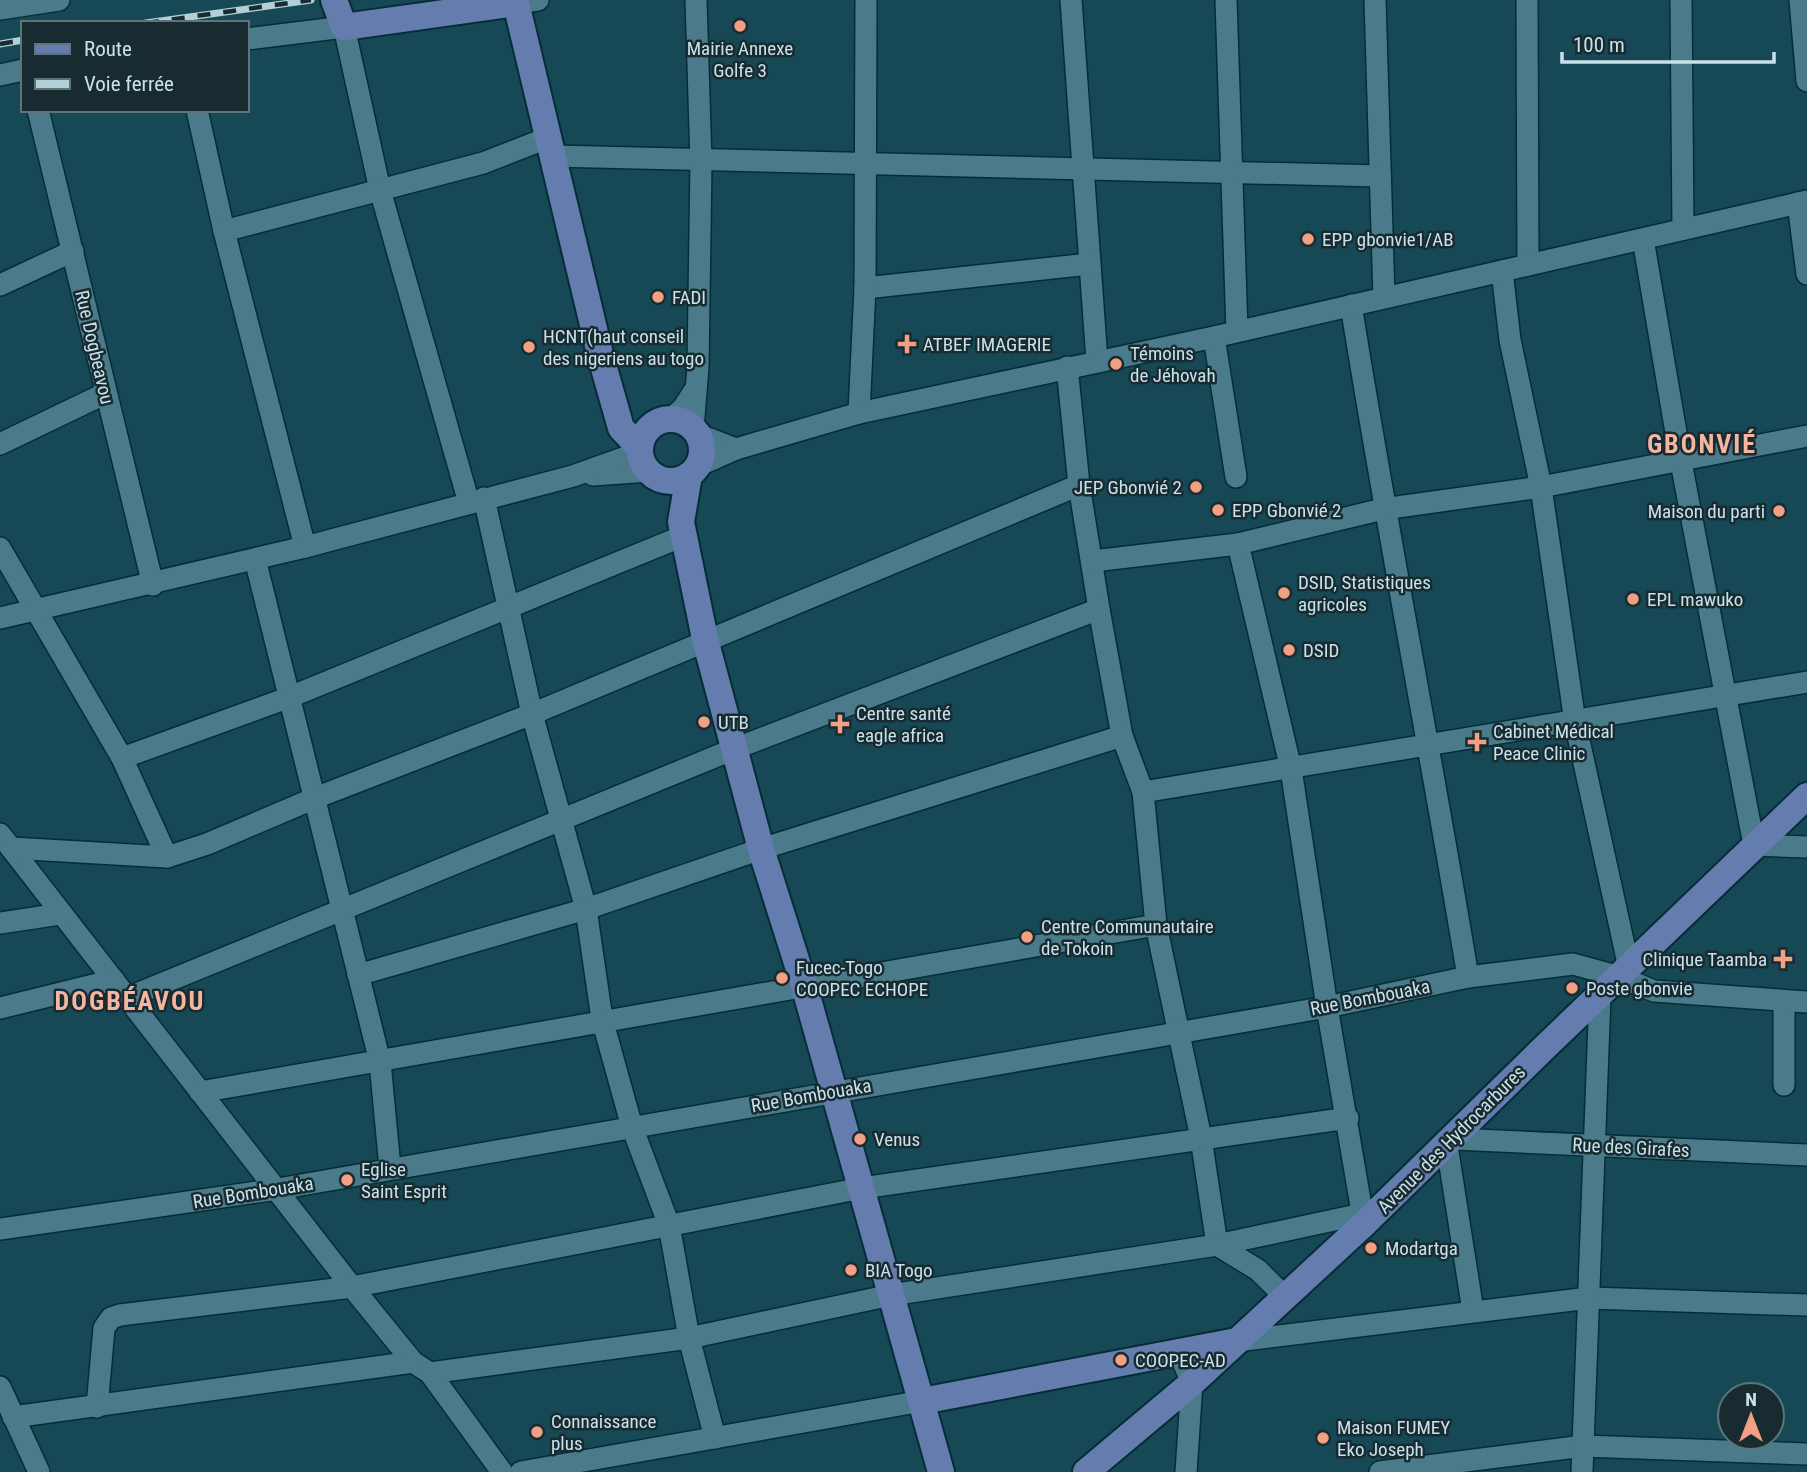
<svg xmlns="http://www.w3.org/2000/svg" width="1807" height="1472" font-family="'Roboto Condensed',sans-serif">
  <rect width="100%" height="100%" fill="#164856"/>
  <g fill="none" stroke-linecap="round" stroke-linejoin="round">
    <defs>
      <g id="minor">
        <path d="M 1071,0 L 1097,361"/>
        <path d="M 1226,0 L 1237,331"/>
        <path d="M 1375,0 L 1384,297"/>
        <path d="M 1527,0 L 1528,265"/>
        <path d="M 1681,0 L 1683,229"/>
        <path d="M 1800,0 L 1807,81"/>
        <path d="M 516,3 L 538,0"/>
        <path d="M 0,9 L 59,0"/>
        <path d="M 247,39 L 344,27 L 380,190 L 469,503"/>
        <path d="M 0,75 L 23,70"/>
        <path d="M 38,110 L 153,585"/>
        <path d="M 197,110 L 224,231 L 305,547"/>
        <path d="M 553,156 L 1380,176"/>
        <path d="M 1798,203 L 1807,274"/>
        <path d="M 224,231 L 483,163 L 547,138"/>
        <path d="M 1643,239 L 1681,462 L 1754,845 L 1807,847"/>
        <path d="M 1502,271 L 1510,340 L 1541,487 L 1575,722 L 1629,968"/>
        <path d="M 0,285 L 73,251"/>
        <path d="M 865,288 L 1089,264"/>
        <path d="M 1351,305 C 1387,530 1431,753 1468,977"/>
        <path d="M 1214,337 L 1236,477"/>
        <path d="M 1067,367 L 1079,485 L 1099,609 L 1122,736 L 1143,792 L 1156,925 L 1201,1138 L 1217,1245 L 1258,1270 L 1285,1297"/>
        <path d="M 859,413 L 865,288 L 866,0"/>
        <path d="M 670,420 L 683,408 L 696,388"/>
        <path d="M 693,429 L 698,367 L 701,162 L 696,0"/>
        <path d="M 697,434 L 736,449"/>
        <path d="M 0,444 L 106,393"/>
        <path d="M 700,465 L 736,449 L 859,413 L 1214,337 L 1807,201"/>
        <path d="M 593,475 L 649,471"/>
        <path d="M 484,498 L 532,714 L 586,909 L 602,1019 L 632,1127 L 669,1225 L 689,1338 L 715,1438"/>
        <path d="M 1238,544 L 1291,769 L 1327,1007 L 1364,1224"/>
        <path d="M 0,548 L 122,758 L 167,857"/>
        <path d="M 255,559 L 380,1062 L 390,1168"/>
        <path d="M 1093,561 L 1238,544 L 1383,509 L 1541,487 L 1807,436"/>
        <path d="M 0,618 L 305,547 L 573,476 L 640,452"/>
        <path d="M 122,758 L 290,697 L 683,536"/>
        <path d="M 1143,792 L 1807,682"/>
        <path d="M 0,834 L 352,1287 L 413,1362 L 430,1373 L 502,1472"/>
        <path d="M 11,848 L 167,857 L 207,844 L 315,798 L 532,714 L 1079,485"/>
        <path d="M 0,923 L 60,914"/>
        <path d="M 358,975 L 586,909 L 761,849 L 1122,736"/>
        <path d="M 127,998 L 734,749 L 1099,609"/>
        <path d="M 0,1008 L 114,980"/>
        <path d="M 1784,1085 L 1784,1002"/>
        <path d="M 200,1092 L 1156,925"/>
        <path d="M 1455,1139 L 1807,1155"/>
        <path d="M 1447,1146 L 1473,1311"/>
        <path d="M 0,1229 L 278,1189 L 1327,1007 L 1468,977 L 1573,964 L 1620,977 L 1654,991 L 1807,1002"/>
        <path d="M 1237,1341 L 1589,1298 L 1807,1305"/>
        <path d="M 1178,1350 L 1192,1383 L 1186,1472"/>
        <path d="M 430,1373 L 689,1338 L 891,1295 L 1217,1245 L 1362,1214"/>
        <path d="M 0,1387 L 39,1472"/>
        <path d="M 97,1407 L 104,1328 L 111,1318 L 120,1315 L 352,1287 L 862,1188 L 1348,1118"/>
        <path d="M 13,1417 L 413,1362"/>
        <path d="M 521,1472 L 922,1401"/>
        <path d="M 1380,1472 L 1583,1446 L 1807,1454"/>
        <path d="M 1582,1472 L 1600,996"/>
      </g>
      <g id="major">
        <path d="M 334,0 L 344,27 L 516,3 L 600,354 L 621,428 L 640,448"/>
        <circle cx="671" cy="450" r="31"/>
        <path d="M 689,475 L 681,522 L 705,639 L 761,849 L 804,985 L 941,1472"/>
        <path d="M 922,1401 L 1237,1341"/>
        <path d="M 1086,1472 L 1192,1383 L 1364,1224 L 1545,1047 L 1807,796"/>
      </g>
    </defs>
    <!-- minor casing -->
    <use href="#minor" stroke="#052d37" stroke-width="24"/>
    <!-- major casing -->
    <use href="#major" stroke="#052d37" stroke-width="30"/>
    <!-- minor -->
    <use href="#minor" stroke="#4b7b8a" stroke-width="21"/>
    <!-- major -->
    <use href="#major" stroke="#657cae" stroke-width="26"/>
    <defs>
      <g id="rail">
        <path d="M 146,23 L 311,0"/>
        <path d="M 0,44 L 23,40"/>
      </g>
    </defs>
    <!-- rail casing -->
    <use href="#rail" stroke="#b3cfd7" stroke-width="7"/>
    <!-- rail -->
    <use href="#rail" stroke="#172b31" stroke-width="4.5" stroke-dasharray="13" stroke-linecap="butt"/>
  </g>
  <!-- markers -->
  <g fill="#f39f83" stroke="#172b31" stroke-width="2.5">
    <circle cx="740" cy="26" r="7"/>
    <circle cx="1308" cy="239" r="7"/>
    <circle cx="658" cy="297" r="7"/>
    <path d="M903.5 333.5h7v7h7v7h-7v7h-7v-7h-7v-7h7z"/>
    <circle cx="529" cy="347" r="7"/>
    <circle cx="1116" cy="364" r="7"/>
    <circle cx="1196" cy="487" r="7"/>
    <circle cx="1218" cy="510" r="7"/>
    <circle cx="1779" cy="511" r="7"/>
    <circle cx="1284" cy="593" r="7"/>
    <circle cx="1633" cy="599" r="7"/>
    <circle cx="1289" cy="650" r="7"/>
    <circle cx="704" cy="722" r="7"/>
    <path d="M836.5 713.5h7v7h7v7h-7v7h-7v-7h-7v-7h7z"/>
    <path d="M1473.5 731.5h7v7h7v7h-7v7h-7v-7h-7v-7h7z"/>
    <circle cx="1027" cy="937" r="7"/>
    <path d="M1779.5 948.5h7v7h7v7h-7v7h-7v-7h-7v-7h7z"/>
    <circle cx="782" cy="978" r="7"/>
    <circle cx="1572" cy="988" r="7"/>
    <circle cx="860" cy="1139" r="7"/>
    <circle cx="347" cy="1180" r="7"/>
    <circle cx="1371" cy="1248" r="7"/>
    <circle cx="851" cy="1270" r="7"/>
    <circle cx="1121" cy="1360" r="7"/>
    <circle cx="537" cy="1432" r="7"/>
    <circle cx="1323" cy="1438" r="7"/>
  </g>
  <g text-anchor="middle" stroke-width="5" stroke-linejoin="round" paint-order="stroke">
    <!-- poi labels -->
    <g font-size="19" fill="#c9e2ea" stroke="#172b31" text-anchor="start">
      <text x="740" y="55" text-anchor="middle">Mairie Annexe<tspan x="740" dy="22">Golfe 3</tspan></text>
      <text x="1322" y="246">EPP gbonvie1/AB</text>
      <text x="672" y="304">FADI</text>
      <text x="543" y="343">HCNT(haut conseil<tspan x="543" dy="22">des nigeriens au togo</tspan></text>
      <text x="923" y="351">ATBEF IMAGERIE</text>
      <text x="1130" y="360">Témoins<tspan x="1130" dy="22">de Jéhovah</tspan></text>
      <text x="1182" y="494" text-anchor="end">JEP Gbonvié 2</text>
      <text x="1232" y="517">EPP Gbonvié 2</text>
      <text x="1765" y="518" text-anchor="end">Maison du parti</text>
      <text x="1298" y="589">DSID, Statistiques<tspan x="1298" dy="22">agricoles</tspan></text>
      <text x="1647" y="606">EPL mawuko</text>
      <text x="1303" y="657">DSID</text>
      <text x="856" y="720">Centre santé<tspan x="856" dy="22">eagle africa</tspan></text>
      <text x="718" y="729">UTB</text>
      <text x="1493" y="738">Cabinet Médical<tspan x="1493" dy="22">Peace Clinic</tspan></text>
      <text x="1041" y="933">Centre Communautaire<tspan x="1041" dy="22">de Tokoin</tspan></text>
      <text x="1767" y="966" text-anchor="end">Clinique Taamba</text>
      <text x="796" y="974">Fucec-Togo<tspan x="796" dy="22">COOPEC ECHOPE</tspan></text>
      <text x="1586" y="995">Poste gbonvie</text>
      <text x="874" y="1146">Venus</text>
      <text x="361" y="1176">Eglise<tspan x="361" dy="22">Saint Esprit</tspan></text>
      <text x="1385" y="1255">Modartga</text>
      <text x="865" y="1277">BIA Togo</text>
      <text x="1135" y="1367">COOPEC-AD</text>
      <text x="551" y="1428">Connaissance<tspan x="551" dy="22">plus</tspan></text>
      <text x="1337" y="1434">Maison FUMEY<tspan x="1337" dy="22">Eko Joseph</tspan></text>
    </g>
    <!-- street labels -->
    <g font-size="19" fill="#c9e2ea" stroke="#172b31">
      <text transform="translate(95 347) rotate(77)" y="7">Rue Dogbeavou</text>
      <text transform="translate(1370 997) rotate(-11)" y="7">Rue Bombouaka</text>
      <text transform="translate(811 1095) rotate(-10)" y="7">Rue Bombouaka</text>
      <text transform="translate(1451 1139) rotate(-45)" y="7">Avenue des Hydrocarbures</text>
      <text transform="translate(1631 1147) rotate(3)" y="7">Rue des Girafes</text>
      <text transform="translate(253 1192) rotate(-9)" y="7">Rue Bombouaka</text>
    </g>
    <!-- district labels -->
    <g font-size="26" font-weight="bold" letter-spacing="2" fill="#f5b5a0" stroke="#172b31">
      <text x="1702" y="453">GBONVIÉ</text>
      <text x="130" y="1010">DOGBÉAVOU</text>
    </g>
  </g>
  <!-- legend -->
  <rect x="21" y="21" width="228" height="91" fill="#172b31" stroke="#5e747b" stroke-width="2"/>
  <rect x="35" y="44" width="35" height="10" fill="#657cae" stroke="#5e747b" stroke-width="2"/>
  <text x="84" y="56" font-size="21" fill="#c9e2ea">Route</text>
  <rect x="35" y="79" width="35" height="10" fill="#b3cfd7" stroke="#5e747b" stroke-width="2"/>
  <text x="84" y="91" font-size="21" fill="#c9e2ea">Voie ferrée</text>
  <!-- north arrow -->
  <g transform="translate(1751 1416)"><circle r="33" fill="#172b31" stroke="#5e747b" stroke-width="2"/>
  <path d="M0-5L12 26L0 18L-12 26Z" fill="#f39f83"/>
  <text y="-10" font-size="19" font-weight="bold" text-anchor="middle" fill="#c9e2ea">N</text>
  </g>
  <!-- scale -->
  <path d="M1562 52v10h212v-10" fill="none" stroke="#c9e2ea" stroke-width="3.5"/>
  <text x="1573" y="52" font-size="21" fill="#c9e2ea" stroke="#172b31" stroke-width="5" paint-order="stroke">100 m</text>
</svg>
